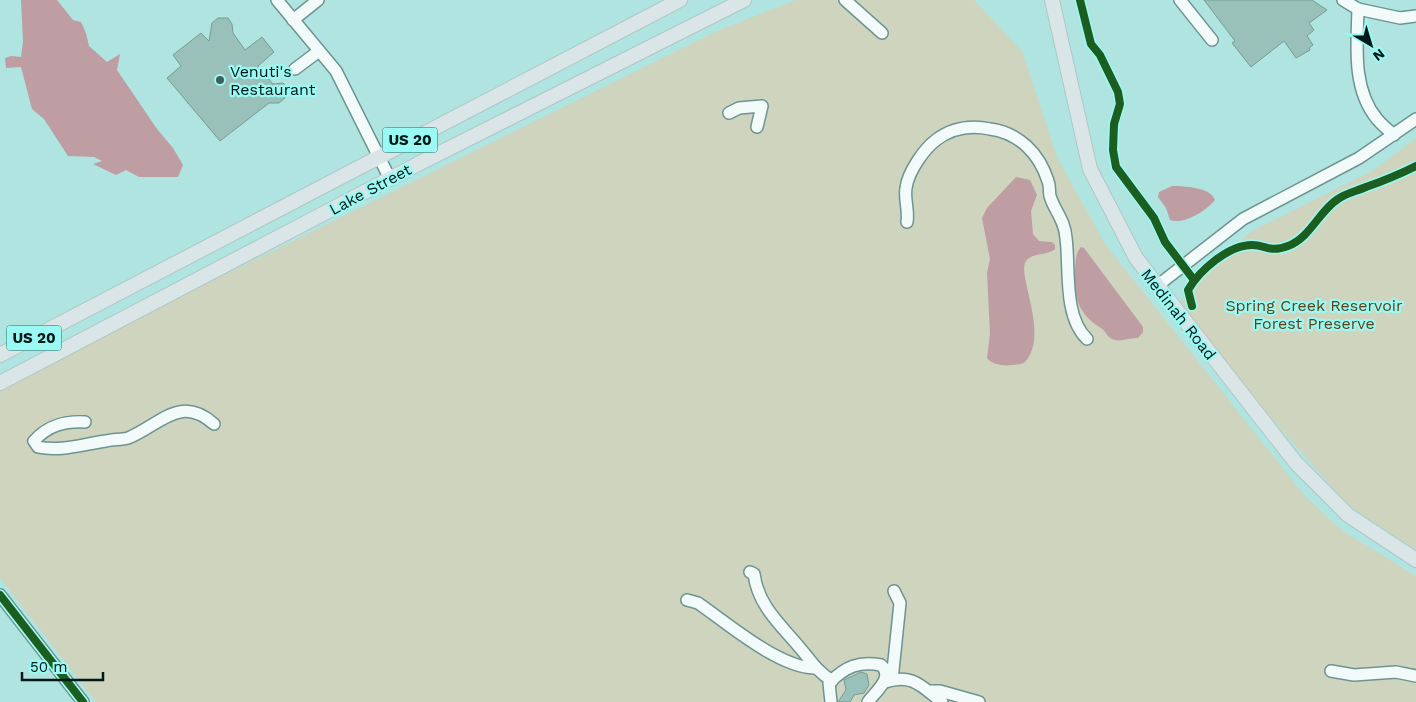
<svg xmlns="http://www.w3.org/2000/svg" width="1416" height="702" font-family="'Work Sans',sans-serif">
  <rect width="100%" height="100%" fill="#b0e4e0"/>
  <!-- green -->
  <g fill="#ced4be">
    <path d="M 796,0 L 974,0 L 1022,51 L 1057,157 L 1105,244 L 1305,496 L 1343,531 L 1416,576 L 1416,702 L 96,702 L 0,578 L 0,386 L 719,30 Z"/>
    <path d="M 1416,138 L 1416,550 L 1348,505 L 1175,309 L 1203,272 L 1252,231 L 1374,170 Z"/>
  </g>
  <!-- water -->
  <g fill="#be9da3">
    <path d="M 21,0 L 57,0 L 73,20 L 81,22 L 86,33 L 89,46 L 107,62 L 120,54 L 117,70 L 157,129 L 173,148 L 183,165 L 178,177 L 139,177 L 126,170 L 116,175 L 93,164 L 102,161 L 94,157 L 68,156 L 44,119 L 32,109 L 21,67 L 6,68 L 5,58 L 11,56 L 21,57 L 23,41 Z"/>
    <path d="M 1016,177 L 1030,180 L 1037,195 L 1031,211 L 1033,234 L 1039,241 L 1052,242 L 1055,245 L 1055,249 C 1047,256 1033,252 1026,261 C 1016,275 1051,335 1024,363 C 1012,366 995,368 987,358 L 990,334 L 987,273 L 990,259 L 982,218 L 987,208 Z"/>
    <path d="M 1172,186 C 1183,186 1211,187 1215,200 C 1206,211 1184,225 1170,220 L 1166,208 L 1158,197 L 1159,192 Z"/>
    <path d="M 1081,247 L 1084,248 L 1143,327 L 1143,332 L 1138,338 C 1129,337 1121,343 1112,339 C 1107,337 1106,331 1101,328 C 1077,313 1074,297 1075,269 C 1076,260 1075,254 1081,247 Z"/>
  </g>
  <!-- building -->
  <g fill="#99c1ba" stroke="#759d96">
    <path d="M 1204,0 L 1312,0 L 1327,10 L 1309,23 L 1314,30 L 1307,36 L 1313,45 L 1309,48 L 1310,50 L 1296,58 L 1284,41 L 1251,67 L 1232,43 L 1235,41 Z"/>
    <path d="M 218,18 L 228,18 L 232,24 L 233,33 L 245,50 L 262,37 L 274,52 L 258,66 L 273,84 L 283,83 L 288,89 L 285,98 L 279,103 L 269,103 L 220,141 L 167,78 L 181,66 L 173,55 L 201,33 L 209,41 L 212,23 Z"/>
    <path d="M 861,672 L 867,674 L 869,685 L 864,693 L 854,695 L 850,702 L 838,702 L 846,690 L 844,680 Z"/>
  </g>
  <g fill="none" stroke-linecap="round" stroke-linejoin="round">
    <defs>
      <g id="minor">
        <path d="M 277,0 L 336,71 L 390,179"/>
        <path d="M 845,0 L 882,33"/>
        <path d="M 1180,0 L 1212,40"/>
        <path d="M 1343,0 L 1358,9"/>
        <path d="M 293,20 L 318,0"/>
        <path d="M 295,69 L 319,51"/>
        <path d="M 729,113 L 739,108 L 762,106 L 757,127"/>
        <path d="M 1394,135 C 1388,130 1382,125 1377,119 C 1352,89 1357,45 1358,9 L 1400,18 L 1416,16"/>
        <path d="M 907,222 C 909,210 904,199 906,188 C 908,172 924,149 936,140 C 952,128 970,125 990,129 C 1019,133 1039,153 1048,181 C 1050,186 1049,191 1050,196 C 1054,210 1065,220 1066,238 C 1070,268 1063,316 1087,339"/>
        <path d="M 1157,286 L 1243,219 L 1359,158 L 1416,119"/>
        <path d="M 85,422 C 65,421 48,425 34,441 L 38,447 C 60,452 83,444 106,441 C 113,439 121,440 128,438 C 160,425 180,394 214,424"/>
        <path d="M 750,572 L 754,574 C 758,606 781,625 800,648 C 813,663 815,669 832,681"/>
        <path d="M 0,595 L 83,702"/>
        <path d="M 687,600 L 698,603 C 727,623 778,667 814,668"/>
        <path d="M 1331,671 L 1354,675 L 1396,672 L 1416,676"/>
        <path d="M 892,680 L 900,603 L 894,591"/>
        <path d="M 885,682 C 913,673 922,687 942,702"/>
        <path d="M 931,691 L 940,691 L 979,702"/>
        <path d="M 831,702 L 829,683 C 846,666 859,661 881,665 C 895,677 875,692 868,702"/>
      </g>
      <g id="major">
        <path d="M 1052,0 L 1090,169 L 1136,258 L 1296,463 L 1348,515 L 1416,560"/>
        <path d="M 0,355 C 227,238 453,118 680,0"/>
        <path d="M 0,383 L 418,164 L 744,0"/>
      </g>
    </defs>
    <!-- minor casing -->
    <use href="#minor" stroke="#6d9491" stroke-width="14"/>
    <!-- major casing -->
    <use href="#major" stroke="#afc7c5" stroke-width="16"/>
    <!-- minor -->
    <use href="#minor" stroke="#f3fbfa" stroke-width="11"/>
    <!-- major -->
    <use href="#major" stroke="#dae5e8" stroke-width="14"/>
    <defs>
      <g id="cycleway">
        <path d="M 1080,0 L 1091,44 L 1100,55 L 1118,92 L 1120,104 L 1114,124 L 1113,150 L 1116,167 L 1154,218 L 1165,242 L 1194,280"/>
        <path d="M 1192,306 L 1188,290 C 1199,271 1228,245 1252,245 C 1266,245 1270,253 1288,246 C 1311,237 1319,211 1338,199 C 1346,193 1357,191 1366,187 C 1383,181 1400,174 1416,166"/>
        <path d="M 0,595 L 83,702"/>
      </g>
    </defs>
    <!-- cycleway casing -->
    <use href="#cycleway" stroke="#9afaf3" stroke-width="11"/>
    <!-- cycleway -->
    <use href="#cycleway" stroke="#1b5e20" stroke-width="8"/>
  </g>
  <!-- markers -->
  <circle fill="#3e5f5d" stroke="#9afaf3" stroke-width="2" cx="220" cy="80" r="5"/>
  <g text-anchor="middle" stroke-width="4.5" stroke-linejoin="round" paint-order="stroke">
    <!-- shield labels -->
    <g fill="#9afaf3" stroke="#2e5c59" stroke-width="1">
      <rect x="382.5" y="127.5" width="55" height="25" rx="4"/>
      <rect x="6.5" y="325.5" width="55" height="25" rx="4"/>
    </g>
    <g font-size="15" font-weight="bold" fill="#001817">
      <text x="410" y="145">US 20</text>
      <text x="34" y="343">US 20</text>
    </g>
    <!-- poi labels -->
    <g font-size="16" fill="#001817" stroke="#9afaf3" text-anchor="start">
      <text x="230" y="77">Venuti's<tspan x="230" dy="18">Restaurant</tspan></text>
    </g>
    <!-- street labels -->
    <g font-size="16" fill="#001817" stroke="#9afaf3">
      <text transform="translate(370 189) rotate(-28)" y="6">Lake Street</text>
      <text transform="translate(1179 314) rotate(52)" y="6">Medinah Road</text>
    </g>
    <!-- park labels -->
    <g font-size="16" fill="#614119" stroke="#9afaf3">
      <text x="1314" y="311">Spring Creek Reservoir<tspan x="1314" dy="18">Forest Preserve</tspan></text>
    </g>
  </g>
  <!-- north arrow -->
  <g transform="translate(1371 45) rotate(142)" stroke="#9afaf3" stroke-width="4" paint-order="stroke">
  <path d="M0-4L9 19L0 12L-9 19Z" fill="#001817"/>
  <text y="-8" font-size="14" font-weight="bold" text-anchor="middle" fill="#001817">N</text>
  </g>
  <!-- scale -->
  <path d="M22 672v8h81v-8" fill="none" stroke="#001817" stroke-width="2.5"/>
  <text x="30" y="672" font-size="15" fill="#001817" stroke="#9afaf3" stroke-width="4" paint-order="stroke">50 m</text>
</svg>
